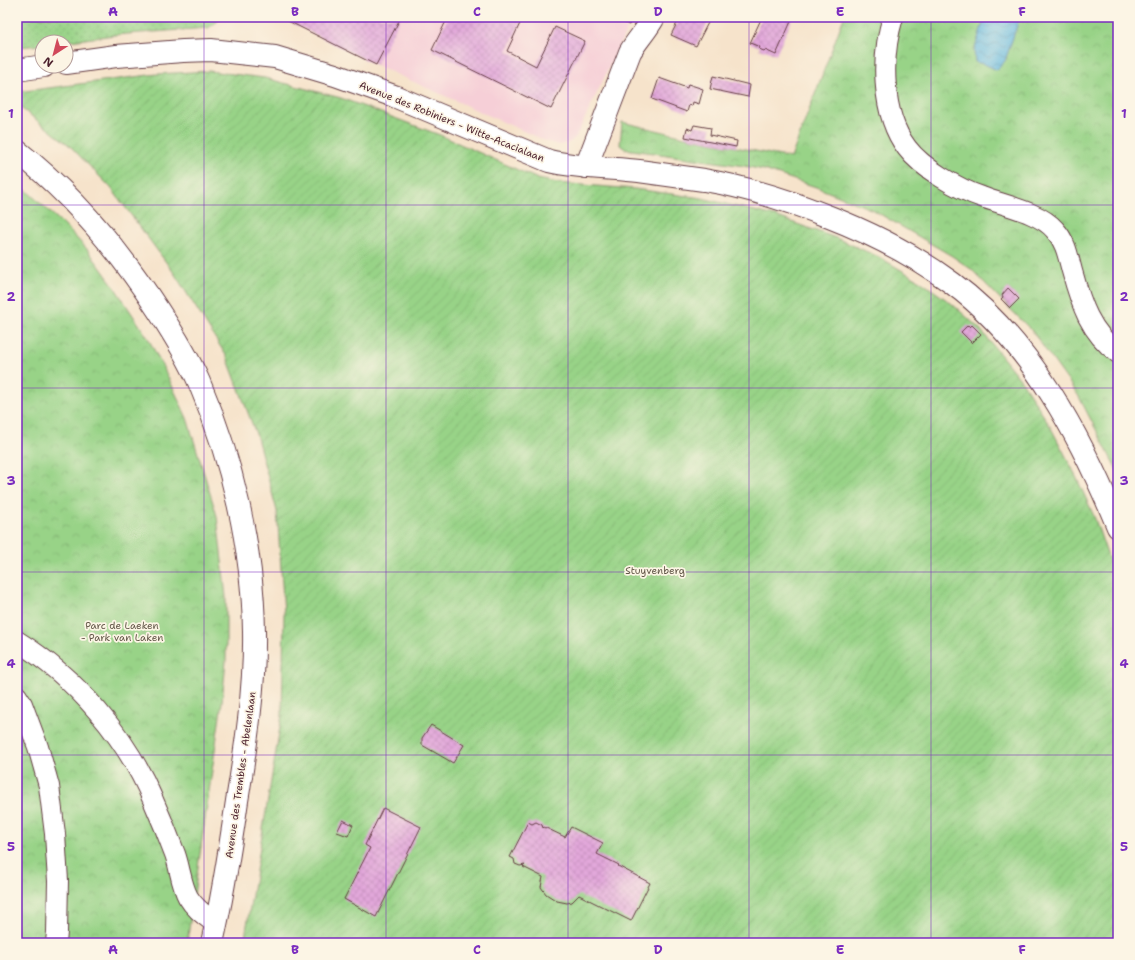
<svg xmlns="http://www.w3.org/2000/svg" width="1135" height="960" font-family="'Shantell Sans',sans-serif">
  <defs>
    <pattern id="grass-dots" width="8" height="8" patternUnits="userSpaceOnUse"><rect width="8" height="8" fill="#98d387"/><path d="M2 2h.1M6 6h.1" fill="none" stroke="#84b575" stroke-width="1.8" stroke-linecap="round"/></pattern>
    <pattern id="park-crowns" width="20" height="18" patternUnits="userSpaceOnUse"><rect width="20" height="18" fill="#98d387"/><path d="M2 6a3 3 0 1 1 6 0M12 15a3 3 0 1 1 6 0" fill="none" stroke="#84b575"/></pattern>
    <pattern id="garden-furrows" width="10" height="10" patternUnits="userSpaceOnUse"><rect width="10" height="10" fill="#98d387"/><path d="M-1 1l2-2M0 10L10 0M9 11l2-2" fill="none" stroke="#84b575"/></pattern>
    <pattern id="water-waves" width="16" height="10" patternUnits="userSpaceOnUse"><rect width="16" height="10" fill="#63b9e0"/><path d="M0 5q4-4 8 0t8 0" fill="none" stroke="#5496b6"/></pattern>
    <pattern id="building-cross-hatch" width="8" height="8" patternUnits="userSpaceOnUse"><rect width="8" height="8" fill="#e2a7da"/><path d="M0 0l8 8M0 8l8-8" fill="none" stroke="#c38fbb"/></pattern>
  </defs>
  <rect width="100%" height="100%" fill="#fcf5e5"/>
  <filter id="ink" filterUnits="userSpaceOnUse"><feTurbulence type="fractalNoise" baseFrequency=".025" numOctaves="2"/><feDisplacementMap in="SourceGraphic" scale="8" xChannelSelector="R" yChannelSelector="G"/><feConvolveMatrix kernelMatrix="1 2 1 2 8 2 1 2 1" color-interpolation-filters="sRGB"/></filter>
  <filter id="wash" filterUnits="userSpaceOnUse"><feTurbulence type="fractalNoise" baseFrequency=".012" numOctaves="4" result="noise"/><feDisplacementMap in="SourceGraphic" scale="16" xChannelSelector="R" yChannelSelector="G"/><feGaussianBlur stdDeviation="0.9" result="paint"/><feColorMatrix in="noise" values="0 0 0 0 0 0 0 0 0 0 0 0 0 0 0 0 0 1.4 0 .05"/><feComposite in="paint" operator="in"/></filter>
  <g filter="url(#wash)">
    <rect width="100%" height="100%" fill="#f6e3cb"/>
    <!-- built -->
    <path fill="#f6cfd7" d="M 282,17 L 633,17 L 576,137 L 569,143 L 559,145 L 548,142 L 376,65 Z"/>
    <!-- grass -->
    <path fill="url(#grass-dots)" stroke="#717959" d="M 17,17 L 222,17 L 213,25 L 208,28 L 114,35 L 63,42 L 42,42 L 42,45 L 17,47 Z"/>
    <!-- park -->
    <g fill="url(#park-crowns)" stroke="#717959">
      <path d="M 844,17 L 1118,17 L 1118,472 L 1078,395 L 1032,331 L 971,269 L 952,256 L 873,210 L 816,187 L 764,170 L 744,166 L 625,149 L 620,145 L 622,122 L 685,137 L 791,158 Z"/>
      <path d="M 17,182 L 61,222 L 87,249 L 111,282 L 148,338 L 169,379 L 187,418 L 217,516 L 226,597 L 226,661 L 222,702 L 187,943 L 17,943 Z"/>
    </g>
    <!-- garden -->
    <path fill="url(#garden-furrows)" stroke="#717959" d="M 209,71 L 265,78 L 341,98 L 440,135 L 538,179 L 558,183 L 635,189 L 702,198 L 775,216 L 836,238 L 879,257 L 920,281 L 951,303 L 980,329 L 1023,383 L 1050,426 L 1073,470 L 1094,516 L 1118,586 L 1118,943 L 244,943 L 282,715 L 284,613 L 277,511 L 256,434 L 227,357 L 174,273 L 111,188 L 69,145 L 17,105 L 17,92 L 157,74 Z"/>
    <!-- water -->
    <path fill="url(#water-waves)" stroke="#566c86" d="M 985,17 L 1020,17 L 1005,61 L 997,70 L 986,65 L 975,62 L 974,50 Z"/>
    <g id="blocks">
      <!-- building -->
      <g fill="url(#building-cross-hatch)">
        <path d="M 280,17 L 401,17 L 376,65 Z"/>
        <path d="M 448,17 L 523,17 L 507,51 L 536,66 L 555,27 L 585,41 L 551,109 L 432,50 Z"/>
        <path d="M 614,17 L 633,17 L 629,25 Z"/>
        <path d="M 680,17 L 711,17 L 696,46 L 671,35 Z"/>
        <path d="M 762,17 L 793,17 L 776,55 L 765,50 L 764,51 L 759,49 L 760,47 L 750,43 Z"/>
        <path d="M 713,76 L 750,85 L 748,97 L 710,89 Z"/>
        <path d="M 659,78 L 687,88 L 688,84 L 703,89 L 699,104 L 693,102 L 692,106 L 689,105 L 687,112 L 652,99 Z"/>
        <path d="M 694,125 L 711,128 L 710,135 L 737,141 L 736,147 L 685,137 L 687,128 L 692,130 Z"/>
        <path d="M 1008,288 L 1019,299 L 1010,308 L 1001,299 L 1003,297 L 1002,295 Z"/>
        <path d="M 968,325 L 970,327 L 972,325 L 981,334 L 972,343 L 961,332 Z"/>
        <path d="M 431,725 L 464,745 L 453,763 L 422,745 L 422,738 Z"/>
        <path d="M 383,808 L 421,827 L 376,917 L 344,899 L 370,848 L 365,845 Z"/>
        <path d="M 343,820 L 353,825 L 348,836 L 337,832 Z"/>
        <path d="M 528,822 L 532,824 L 536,822 L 542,825 L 543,828 L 544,827 L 565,837 L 571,827 L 603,843 L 597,854 L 619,865 L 618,866 L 650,883 L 631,921 L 579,895 L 572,902 L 567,903 L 557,901 L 546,894 L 541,887 L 543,877 L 523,867 L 525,865 L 520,866 L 515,864 L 514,859 L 510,857 Z"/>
      </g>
    </g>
  </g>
  <g filter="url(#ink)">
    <use href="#blocks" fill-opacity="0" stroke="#643c43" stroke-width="1"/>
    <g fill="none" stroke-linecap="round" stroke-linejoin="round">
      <defs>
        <g id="pedestrian">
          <path d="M 893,17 C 881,56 881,114 907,148 C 922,168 958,189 982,197 C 1003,205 1040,212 1055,230 C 1066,242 1068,256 1072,271 C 1081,304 1090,332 1118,353"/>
          <path d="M 17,641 C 75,677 127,737 153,800 C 161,818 168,835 175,854 C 180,868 181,884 188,897 C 195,909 206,916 216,924"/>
          <path d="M 17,696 L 22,704 L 38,747 L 49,786 L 55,834 L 58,881 L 57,932 L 56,943"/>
        </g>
        <g id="minor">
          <path d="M 17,151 C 73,195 119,250 158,310 C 173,333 188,357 199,382 C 232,459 253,549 254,632 C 255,689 246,746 237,801 C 230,849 223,896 212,943"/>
          <path d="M 586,167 L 630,52 C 637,40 647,30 654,17"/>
        </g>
        <g id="tertiary">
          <path d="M 66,63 L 116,56 L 183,51 L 211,50 L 275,57 L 335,75 L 394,96 L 549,161 C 579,168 609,168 639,171 C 661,174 683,177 704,180 C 746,187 787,200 827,216 C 871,233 914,255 952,283 C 1031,341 1082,439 1118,527"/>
          <path d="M 17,70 L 44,66"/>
        </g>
      </defs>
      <!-- pedestrian casing -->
      <use href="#pedestrian" stroke="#643c43" stroke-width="22"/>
      <!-- minor casing -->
      <use href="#minor" stroke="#643c43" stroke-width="24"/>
      <!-- tertiary casing -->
      <use href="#tertiary" stroke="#643c43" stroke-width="24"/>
      <!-- pedestrian -->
      <use href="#pedestrian" stroke="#fff" stroke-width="20"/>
      <!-- minor -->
      <use href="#minor" stroke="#fff" stroke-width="22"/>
      <!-- tertiary -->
      <use href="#tertiary" stroke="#fff" stroke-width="22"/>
    </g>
  </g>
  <!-- grid -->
  <path fill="none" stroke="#7b2cbf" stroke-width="1" stroke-opacity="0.55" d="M 204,17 L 204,943M 386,17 L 386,943M 568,17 L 568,943M 749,17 L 749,943M 931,17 L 931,943M 17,205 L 1118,205M 17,388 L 1118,388M 17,572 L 1118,572M 17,755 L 1118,755"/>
  <g text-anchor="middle" stroke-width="3.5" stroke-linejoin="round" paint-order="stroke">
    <!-- street labels -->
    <g font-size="10" fill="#4a1f2b" stroke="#fcf5e5">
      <text transform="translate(452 121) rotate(22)" y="4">Avenue des Robiniers - Witte-Acacialaan</text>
      <text transform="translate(240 775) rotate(-82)" y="4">Avenue des Trembles - Abelenlaan</text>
    </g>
    <!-- park labels -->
    <g font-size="10" fill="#615547" stroke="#fcf5e5">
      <text x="655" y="574">Stuyvenberg</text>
      <text x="122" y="629">Parc de Laeken<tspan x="122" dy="12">- Park van Laken</tspan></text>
    </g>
  </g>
  <!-- margin -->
  <rect width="1135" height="960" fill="none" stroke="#fcf5e5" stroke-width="44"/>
  <!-- north arrow -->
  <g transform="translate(54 54) rotate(216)"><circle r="19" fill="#fcf5e5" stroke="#b59f9b"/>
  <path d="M0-3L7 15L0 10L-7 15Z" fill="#d1495b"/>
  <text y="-6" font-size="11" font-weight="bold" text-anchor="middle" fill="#4a1f2b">N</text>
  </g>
  <rect x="22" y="22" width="1091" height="916" fill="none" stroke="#7b2cbf" stroke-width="1.5"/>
  <g font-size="13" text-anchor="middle" font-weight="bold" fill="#7b2cbf">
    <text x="113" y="16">A</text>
    <text x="295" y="16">B</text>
    <text x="477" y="16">C</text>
    <text x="658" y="16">D</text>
    <text x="840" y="16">E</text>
    <text x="1022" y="16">F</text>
    <text x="11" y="118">1</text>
    <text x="1124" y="118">1</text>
    <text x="11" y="301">2</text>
    <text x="1124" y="301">2</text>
    <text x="11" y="485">3</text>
    <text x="1124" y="485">3</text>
    <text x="11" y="668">4</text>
    <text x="1124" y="668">4</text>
    <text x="11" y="851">5</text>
    <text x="1124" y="851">5</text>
    <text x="113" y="954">A</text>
    <text x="295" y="954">B</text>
    <text x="477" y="954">C</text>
    <text x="658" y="954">D</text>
    <text x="840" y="954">E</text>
    <text x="1022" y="954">F</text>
  </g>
</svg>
